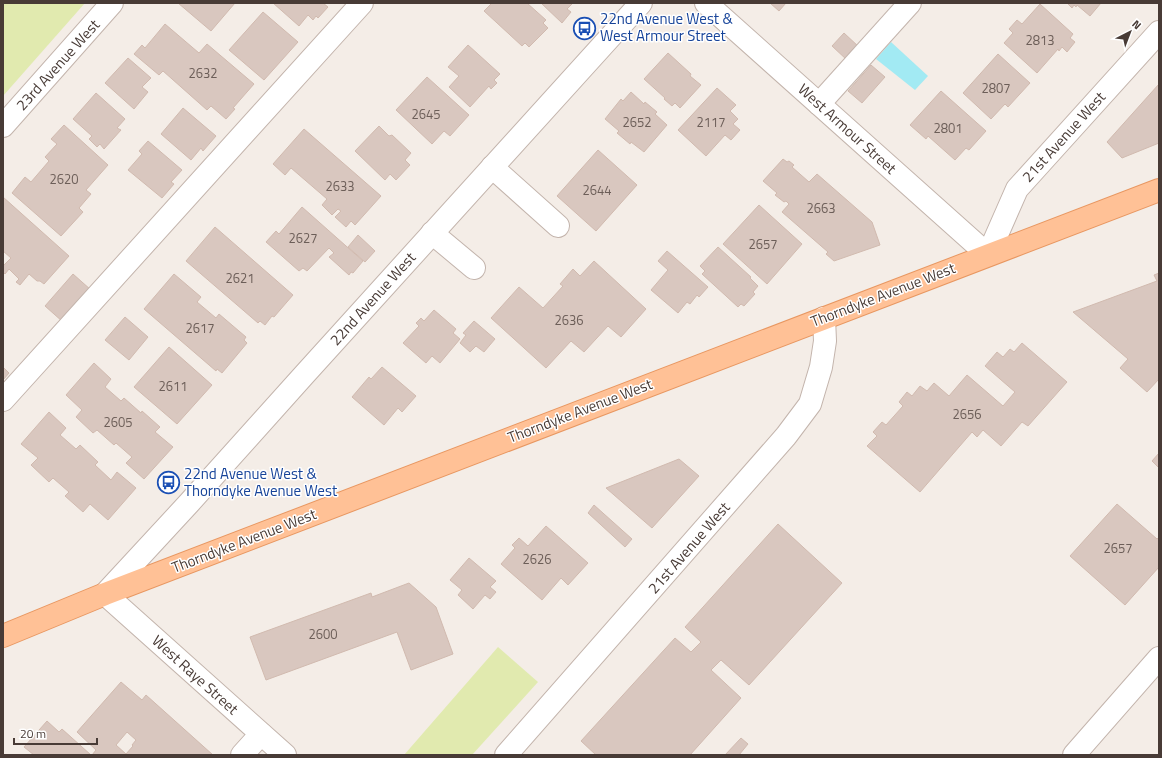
<svg xmlns="http://www.w3.org/2000/svg" width="1162" height="758" font-family="'Titillium Web',sans-serif">
  <rect width="100%" height="100%" fill="#f4ede7"/>
  <!-- green -->
  <g fill="#e1eaaf">
    <path d="M 3,3 L 85,3 L 3,96 Z"/>
    <path d="M 498,647 L 538,682 L 472,755 L 404,755 Z"/>
  </g>
  <!-- water -->
  <path fill="#a2eaf3" d="M 891,42 L 928,76 L 915,90 L 876,59 Z"/>
  <!-- building -->
  <g fill="#d9c7bf" stroke="#d1baaf" fill-rule="evenodd">
    <path d="M 178,3 L 235,3 L 211,31 Z"/>
    <path d="M 273,3 L 323,3 L 328,7 L 318,18 L 316,16 L 313,20 L 308,15 L 299,26 Z"/>
    <path d="M 492,3 L 527,3 L 546,20 L 543,23 L 548,28 L 529,47 L 525,43 L 522,46 L 484,11 Z"/>
    <path d="M 541,3 L 573,3 L 567,9 L 571,12 L 562,23 Z"/>
    <path d="M 770,3 L 786,3 L 779,11 Z"/>
    <path d="M 1067,3 L 1101,3 L 1090,16 L 1077,5 L 1076,7 L 1074,5 L 1072,8 Z"/>
    <path d="M 1040,4 L 1073,34 L 1070,38 L 1075,42 L 1067,52 L 1062,47 L 1059,51 L 1058,49 L 1037,73 L 1004,43 L 1013,33 L 1009,29 L 1017,20 L 1022,24 Z"/>
    <path d="M 263,12 L 298,42 L 264,80 L 229,50 Z"/>
    <path d="M 165,24 L 199,53 L 207,44 L 254,84 L 233,108 L 235,109 L 226,119 L 211,106 L 207,110 L 163,71 L 159,75 L 134,54 L 142,45 L 145,48 Z"/>
    <path d="M 844,33 L 859,47 L 847,60 L 832,46 Z"/>
    <path d="M 468,45 L 500,74 L 494,80 L 497,83 L 491,89 L 489,86 L 470,107 L 449,87 L 459,76 L 448,67 Z"/>
    <path d="M 668,53 L 691,74 L 690,76 L 701,85 L 680,108 L 675,103 L 672,106 L 664,99 L 665,98 L 644,79 Z"/>
    <path d="M 998,54 L 1030,83 L 1008,107 L 1005,104 L 991,119 L 963,93 Z"/>
    <path d="M 128,58 L 151,78 L 142,87 L 148,92 L 134,109 L 105,83 Z"/>
    <path d="M 871,65 L 885,77 L 862,103 L 848,91 Z"/>
    <path d="M 427,77 L 469,115 L 450,136 L 444,131 L 432,144 L 396,110 Z"/>
    <path d="M 1159,84 L 1159,143 L 1122,158 L 1107,142 Z"/>
    <path d="M 717,88 L 736,105 L 730,111 L 738,119 L 733,124 L 740,130 L 731,140 L 725,135 L 706,156 L 678,130 Z"/>
    <path d="M 941,91 L 986,131 L 969,150 L 966,148 L 955,160 L 928,136 L 926,139 L 910,125 Z"/>
    <path d="M 631,92 L 644,104 L 645,102 L 657,112 L 655,114 L 667,125 L 644,152 L 631,142 L 630,144 L 617,133 L 619,131 L 605,119 L 621,99 L 623,101 Z"/>
    <path d="M 96,93 L 125,119 L 117,128 L 121,130 L 104,149 L 100,144 L 97,147 L 89,139 L 92,136 L 73,119 Z"/>
    <path d="M 183,108 L 216,136 L 203,151 L 201,148 L 191,160 L 161,134 Z"/>
    <path d="M 64,125 L 108,165 L 86,190 L 91,194 L 79,208 L 83,212 L 61,236 L 12,193 L 25,177 L 31,182 L 49,161 L 45,157 L 57,144 L 51,139 Z"/>
    <path d="M 379,126 L 389,136 L 392,135 L 411,153 L 405,160 L 410,165 L 396,180 L 390,174 L 385,180 L 355,151 Z"/>
    <path d="M 304,129 L 381,196 L 355,225 L 351,221 L 346,227 L 335,217 L 341,211 L 338,209 L 332,215 L 322,205 L 327,199 L 291,168 L 285,175 L 273,164 Z"/>
    <path d="M 148,141 L 182,170 L 171,182 L 174,184 L 162,198 L 128,170 L 142,154 L 139,151 Z"/>
    <path d="M 598,150 L 637,185 L 596,231 L 557,196 Z"/>
    <path d="M 783,159 L 787,162 L 789,161 L 794,165 L 792,167 L 809,182 L 817,174 L 872,222 L 880,245 L 834,261 L 826,254 L 828,252 L 782,212 L 789,204 L 786,201 L 784,202 L 775,195 L 777,193 L 763,181 Z"/>
    <path d="M 3,197 L 69,256 L 44,284 L 40,281 L 37,281 L 29,274 L 20,285 L 16,282 L 19,279 L 9,269 L 5,274 L 3,272 L 3,266 L 11,258 L 3,251 Z"/>
    <path d="M 759,205 L 802,244 L 767,284 L 723,244 Z"/>
    <path d="M 302,207 L 363,261 L 353,273 L 351,272 L 349,275 L 329,257 L 334,253 L 329,248 L 307,271 L 303,268 L 299,271 L 266,242 L 276,231 L 279,234 Z"/>
    <path d="M 215,227 L 293,295 L 274,317 L 272,316 L 265,325 L 260,321 L 258,323 L 186,261 Z"/>
    <path d="M 358,235 L 375,251 L 365,262 L 348,247 Z"/>
    <path d="M 718,247 L 751,277 L 750,278 L 758,286 L 753,292 L 755,294 L 744,306 L 741,304 L 738,307 L 702,274 L 705,271 L 700,266 Z"/>
    <path d="M 667,251 L 708,287 L 699,297 L 697,295 L 690,304 L 687,302 L 678,313 L 651,290 L 668,270 L 658,261 Z"/>
    <path d="M 594,261 L 646,309 L 621,337 L 608,326 L 584,352 L 571,341 L 546,368 L 491,318 L 519,287 L 543,308 L 563,286 L 560,284 L 573,269 L 580,276 Z"/>
    <path d="M 1159,273 L 1159,379 L 1147,392 L 1120,368 L 1128,359 L 1073,312 L 1157,281 L 1154,275 Z"/>
    <path d="M 73,274 L 91,290 L 63,322 L 45,306 Z"/>
    <path d="M 174,274 L 201,297 L 197,302 L 216,318 L 219,314 L 246,337 L 244,340 L 247,343 L 222,373 L 217,369 L 216,371 L 144,309 Z"/>
    <path d="M 434,310 L 456,329 L 453,333 L 460,339 L 440,363 L 432,356 L 426,363 L 403,343 L 419,326 L 416,323 L 421,318 L 424,321 Z"/>
    <path d="M 125,317 L 148,337 L 129,360 L 105,340 Z"/>
    <path d="M 474,321 L 495,339 L 484,352 L 476,346 L 470,352 L 460,343 L 466,335 L 463,333 Z"/>
    <path d="M 1022,343 L 1067,382 L 1028,426 L 1022,422 L 1001,446 L 983,430 L 977,437 L 972,432 L 920,492 L 867,446 L 877,436 L 873,432 L 882,422 L 886,425 L 903,406 L 899,402 L 907,392 L 912,396 L 920,386 L 927,391 L 934,383 L 949,396 L 967,375 L 1003,406 L 1015,392 L 985,366 L 997,352 L 1003,357 L 1010,349 L 1014,352 Z"/>
    <path d="M 169,347 L 212,385 L 177,424 L 134,387 Z"/>
    <path d="M 94,363 L 111,379 L 105,387 L 121,401 L 124,398 L 141,413 L 142,411 L 160,427 L 155,432 L 173,447 L 144,479 L 126,463 L 132,457 L 116,443 L 114,445 L 97,430 L 93,433 L 76,417 L 82,410 L 66,395 Z"/>
    <path d="M 3,367 L 9,373 L 3,380 Z"/>
    <path d="M 382,367 L 416,396 L 402,412 L 398,408 L 384,425 L 352,397 L 369,377 L 371,379 Z"/>
    <path d="M 49,412 L 66,428 L 60,435 L 76,449 L 80,445 L 98,462 L 95,465 L 111,480 L 117,472 L 136,488 L 108,520 L 90,504 L 83,512 L 65,496 L 69,492 L 53,478 L 49,482 L 31,465 L 38,458 L 21,444 Z"/>
    <path d="M 1159,453 L 1159,468 L 1152,461 Z"/>
    <path d="M 679,459 L 699,476 L 652,528 L 606,488 Z"/>
    <path d="M 1117,504 L 1157,539 L 1159,537 L 1159,567 L 1125,605 L 1070,556 Z"/>
    <path d="M 594,505 L 632,539 L 625,547 L 588,513 Z"/>
    <path d="M 778,524 L 842,583 L 749,685 L 721,660 L 711,670 L 741,698 L 690,755 L 596,755 L 581,741 L 675,638 L 691,652 L 701,642 L 685,627 Z"/>
    <path d="M 546,526 L 588,563 L 568,585 L 561,578 L 542,600 L 501,564 L 515,548 L 512,545 L 519,538 L 528,546 Z"/>
    <path d="M 469,558 L 496,581 L 490,587 L 496,592 L 490,599 L 485,595 L 473,609 L 458,595 L 462,590 L 450,580 Z"/>
    <path d="M 409,583 L 436,607 L 453,654 L 411,670 L 397,632 L 266,680 L 250,637 L 371,593 L 372,597 Z"/>
    <path d="M 121,682 L 142,700 L 146,695 L 213,755 L 92,755 L 96,750 L 77,732 ZM 127,732 L 136,740 L 132,745 L 133,746 L 126,754 L 116,745 Z"/>
    <path d="M 47,721 L 59,732 L 62,729 L 91,755 L 34,755 L 24,747 Z"/>
    <path d="M 741,738 L 748,744 L 739,755 L 725,755 Z"/>
  </g>
  <g fill="none" stroke-linecap="round" stroke-linejoin="round">
    <defs>
      <g id="minor">
        <path d="M 706,3 L 988,255 L 1017,189 L 1159,32"/>
        <path d="M 819,104 L 910,3"/>
        <path d="M 3,126 L 112,3"/>
        <path d="M 492,167 L 558,226"/>
        <path d="M 432,233 L 474,268"/>
        <path d="M 3,400 L 362,3"/>
        <path d="M 242,755 L 261,734"/>
        <path d="M 285,755 L 105,594 L 190,502 L 304,375 L 641,3"/>
        <path d="M 506,755 L 786,436 L 810,404 L 821,367 L 825,341 L 824,318"/>
        <path d="M 1074,755 L 1159,658"/>
      </g>
      <path id="major" d="M 3,636 L 105,594 L 1159,190"/>
    </defs>
    <!-- minor casing -->
    <use href="#minor" stroke="#c3b4ac" stroke-width="24"/>
    <!-- major casing -->
    <use href="#major" stroke="#e89761" stroke-width="24"/>
    <!-- minor -->
    <use href="#minor" stroke="#fff" stroke-width="22"/>
    <!-- major -->
    <use href="#major" stroke="#ffc196" stroke-width="22"/>
  </g>
  <!-- icons -->
  <defs>
    <symbol id="bus-ring" viewBox="-11 -11 22 22"><circle r="9.5" fill="#fff" stroke="#1a4fb4" stroke-width="1.5"/><path d="M-5-6H5V4H4V6H2V4H-2V6H-4V4H-5ZM-3.5-4V0h7V-4ZM-3.5 1.2v1.5H-2V1.2ZM2 1.2v1.5H3.5V1.2Z" fill="#1a4fb4"/></symbol>
  </defs>
  <g fill-rule="evenodd">
    <use href="#bus-ring" x="572" y="16" width="25" height="25"/>
    <use href="#bus-ring" x="156" y="470" width="25" height="25"/>
  </g>
  <g text-anchor="middle" stroke-width="3" stroke-linejoin="round" paint-order="stroke">
    <!-- number labels -->
    <g font-size="13" fill="#6c5e58">
      <text x="1040" y="45">2813</text>
      <text x="203" y="78">2632</text>
      <text x="996" y="93">2807</text>
      <text x="426" y="119">2645</text>
      <text x="637" y="127">2652</text>
      <text x="711" y="127">2117</text>
      <text x="948" y="133">2801</text>
      <text x="64" y="184">2620</text>
      <text x="340" y="191">2633</text>
      <text x="597" y="195">2644</text>
      <text x="821" y="213">2663</text>
      <text x="303" y="243">2627</text>
      <text x="763" y="249">2657</text>
      <text x="240" y="283">2621</text>
      <text x="569" y="325">2636</text>
      <text x="200" y="333">2617</text>
      <text x="173" y="391">2611</text>
      <text x="967" y="419">2656</text>
      <text x="118" y="427">2605</text>
      <text x="1118" y="553">2657</text>
      <text x="537" y="564">2626</text>
      <text x="323" y="639">2600</text>
    </g>
    <!-- transit labels -->
    <g font-size="15" fill="#164399" stroke="#fff" text-anchor="start">
      <text x="600" y="24">22nd Avenue West &amp;<tspan x="600" dy="17">West Armour Street</tspan></text>
      <text x="184" y="479">22nd Avenue West &amp;<tspan x="184" dy="17">Thorndyke Avenue West</tspan></text>
    </g>
    <!-- street labels -->
    <g font-size="15" fill="#483b36" stroke="#fff">
      <text transform="translate(58 65) rotate(-48)" y="5">23rd Avenue West</text>
      <text transform="translate(847 129) rotate(42)" y="5">West Armour Street</text>
      <text transform="translate(1064 137) rotate(-48)" y="5">21st Avenue West</text>
      <text transform="translate(883 295) rotate(-21)" y="5">Thorndyke Avenue West</text>
      <text transform="translate(373 299) rotate(-48)" y="5">22nd Avenue West</text>
      <text transform="translate(580 411) rotate(-21)" y="5">Thorndyke Avenue West</text>
      <text transform="translate(244 541) rotate(-21)" y="5">Thorndyke Avenue West</text>
      <text transform="translate(689 548) rotate(-49)" y="5">21st Avenue West</text>
      <text transform="translate(195 675) rotate(42)" y="5">West Raye Street</text>
    </g>
  </g>
  <!-- border -->
  <rect width="1162" height="758" fill="none" stroke="#483b36" stroke-width="8"/>
  <!-- north arrow -->
  <g transform="translate(1130 32) rotate(42)" stroke="#ffffff" stroke-width="3" paint-order="stroke">
  <path d="M0-3L7 15L0 10L-7 15Z" fill="#483b36"/>
  <text y="-6" font-size="11" font-weight="bold" text-anchor="middle" fill="#483b36">N</text>
  </g>
  <!-- scale -->
  <path d="M14 738v6h83v-6" fill="none" stroke="#483b36" stroke-width="2"/>
  <text x="20" y="738" font-size="12" fill="#483b36" stroke="#ffffff" stroke-width="3" paint-order="stroke">20 m</text>
</svg>
